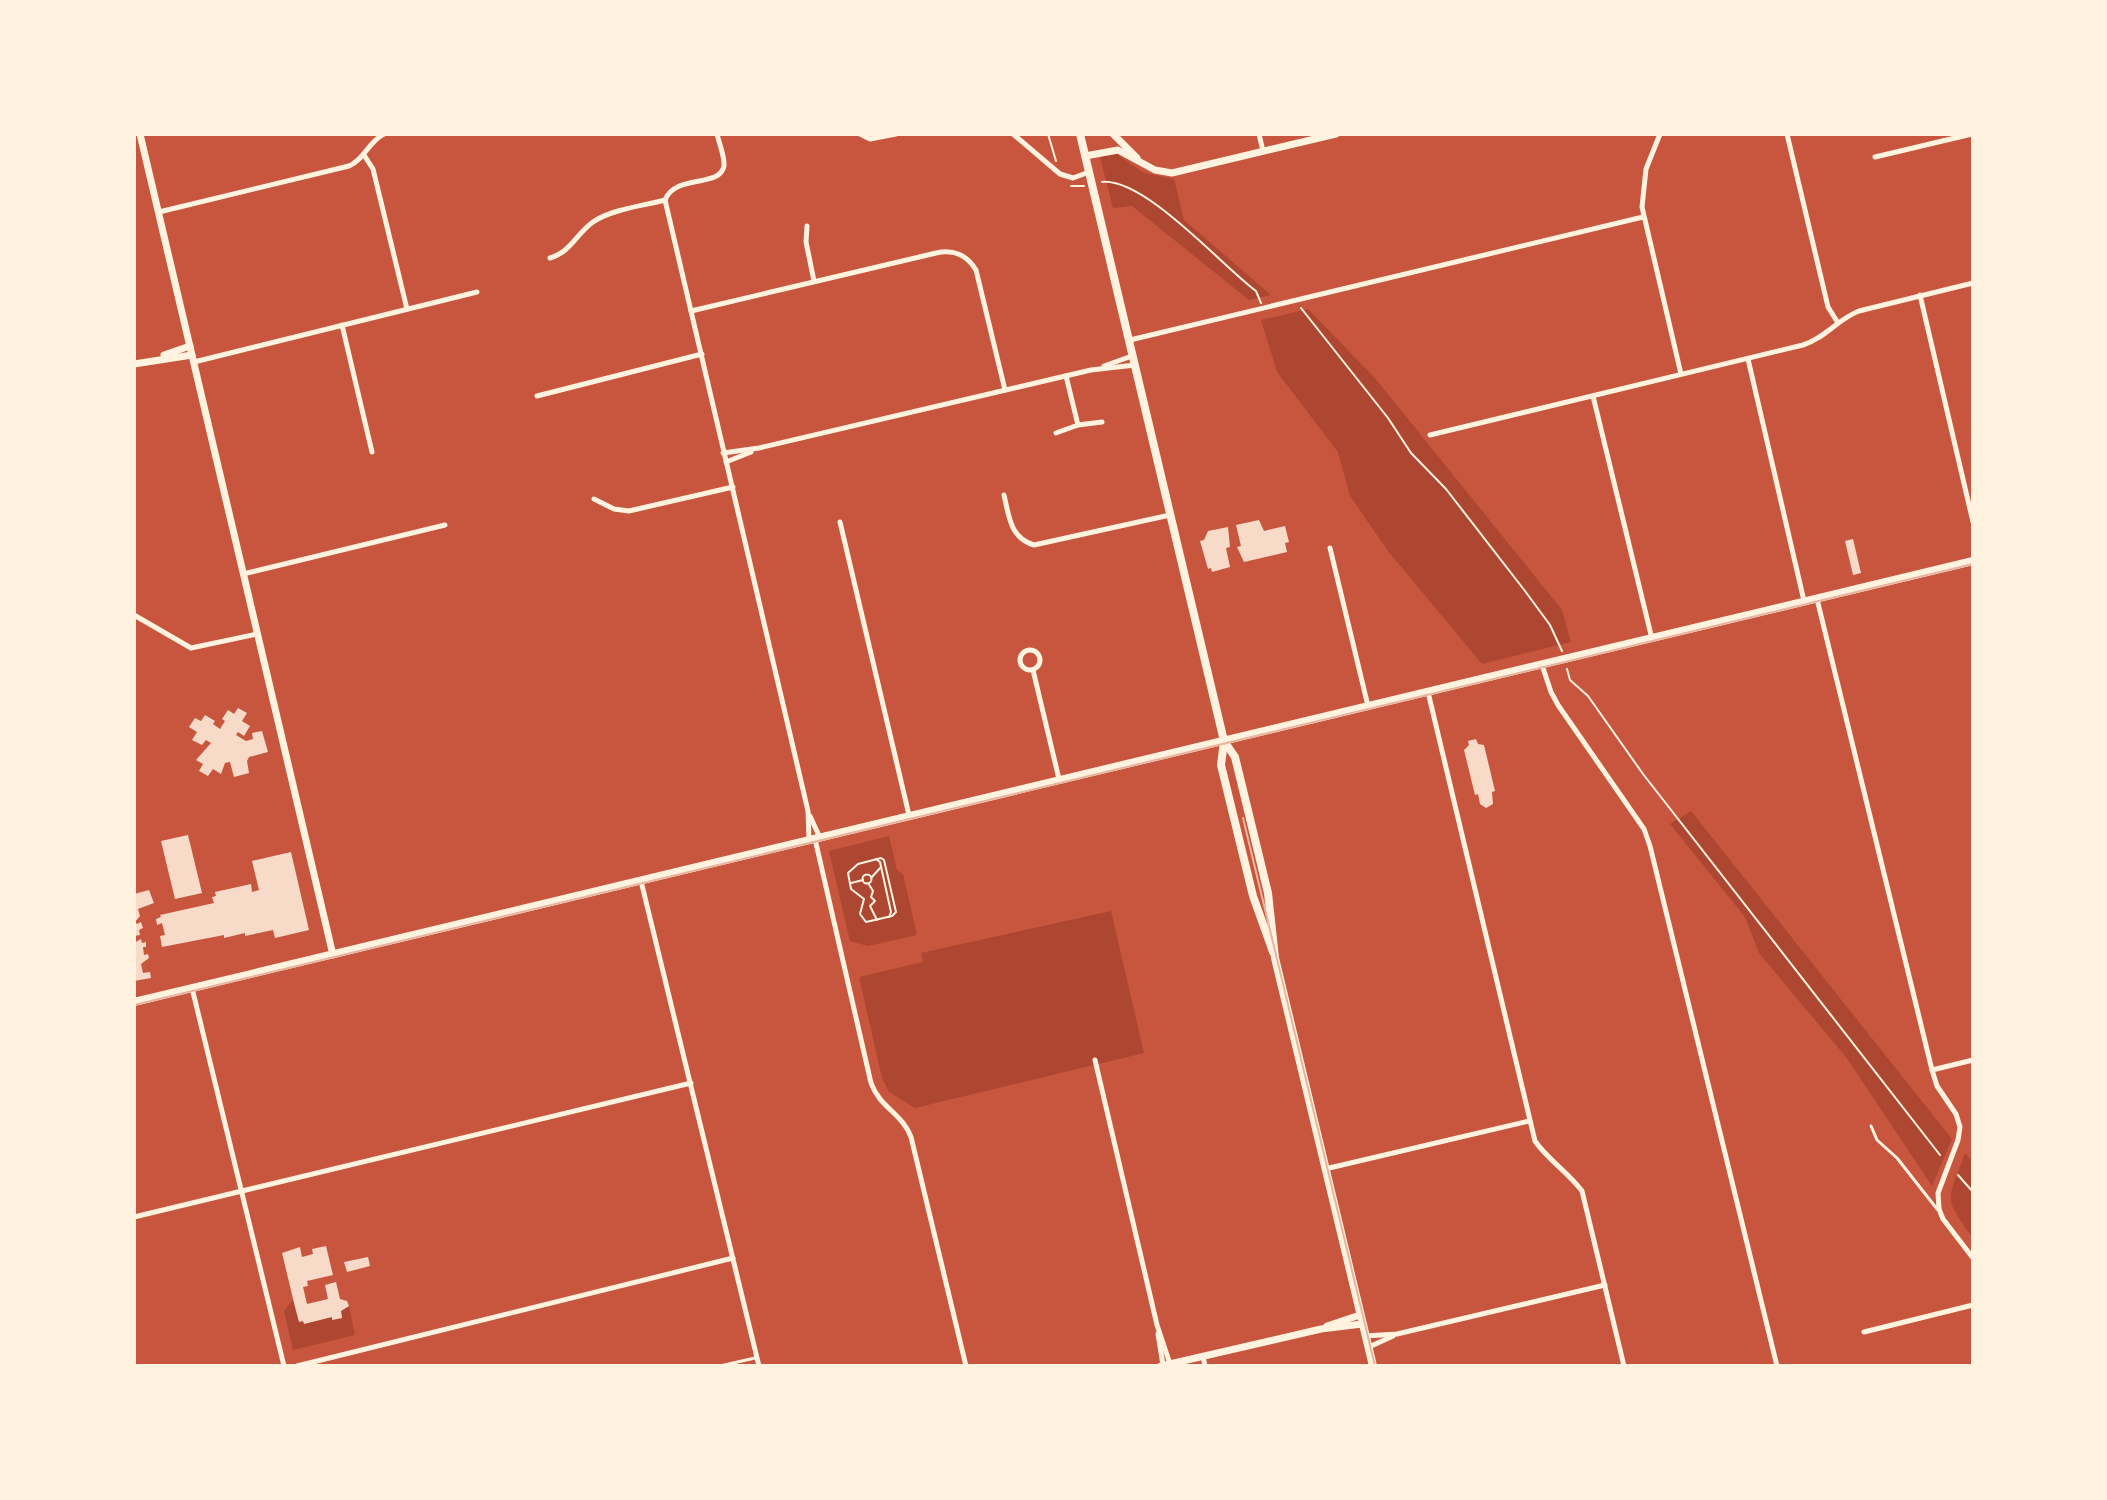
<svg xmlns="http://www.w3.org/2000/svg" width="2107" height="1500" font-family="'PT Sans Narrow',sans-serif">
  <rect width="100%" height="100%" fill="#c8553d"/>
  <!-- green -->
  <g fill="#ae4732">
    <path d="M 1117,154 L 1144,173 L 1174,179 L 1184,220 L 1271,295 L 1249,300 L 1132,206 L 1113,208 L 1100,157 Z"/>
    <path d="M 1308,309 L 1375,378 L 1562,610 L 1571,642 L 1482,664 L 1388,551 L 1350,496 L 1338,452 L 1277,372 L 1261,320 Z"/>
    <path d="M 1691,811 L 1952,1139 L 1932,1186 L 1846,1057 L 1759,953 L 1745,917 L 1670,824 Z"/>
    <path d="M 889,836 L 897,870 L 903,874 L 917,935 L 868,946 L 850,941 L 829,851 Z"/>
    <path d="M 1111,911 L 1144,1053 L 915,1108 L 889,1092 L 882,1078 L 859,977 L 923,962 L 921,953 Z"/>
    <path d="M 1965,1153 L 1973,1163 L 1973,1238 C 1942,1196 1948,1200 1965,1153 Z"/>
    <path d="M 293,1300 L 304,1324 L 332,1317 L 333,1320 L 342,1318 L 341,1311 L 349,1306 L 355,1335 L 293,1350 L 284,1311 Z"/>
  </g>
  <!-- building -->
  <g fill="#f7dbc8">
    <path d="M 1259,520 L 1264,531 L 1285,526 L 1289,542 L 1285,543 L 1287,552 L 1244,562 L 1237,547 L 1241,546 L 1236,525 Z"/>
    <path d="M 1228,527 L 1230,547 L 1226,548 L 1230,567 L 1212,572 L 1211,568 L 1208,569 L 1200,541 L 1204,540 L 1208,531 Z"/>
    <path d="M 1853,539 L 1861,573 L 1853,575 L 1845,541 Z"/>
    <path d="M 238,708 L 247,713 L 242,721 L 250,726 L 244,736 L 238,732 L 236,735 L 246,741 L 253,739 L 252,733 L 262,731 L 268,752 L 249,757 L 247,761 L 249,773 L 234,777 L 230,762 L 225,763 L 221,774 L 213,769 L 208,776 L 199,771 L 203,764 L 196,760 L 211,743 L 206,740 L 202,745 L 192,740 L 197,732 L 189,727 L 195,718 L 201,721 L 205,715 L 215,721 L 213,724 L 220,729 L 225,721 L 222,719 L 228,710 L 234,714 Z"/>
    <path d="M 1476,739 L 1478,744 L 1484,745 L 1495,791 L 1492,792 L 1493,804 L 1486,808 L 1480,804 L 1478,794 L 1475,795 L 1464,750 L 1469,745 L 1468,741 Z"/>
    <path d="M 188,835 L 202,893 L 175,899 L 161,841 Z"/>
    <path d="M 291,852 L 309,930 L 275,938 L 273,930 L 245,936 L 245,933 L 224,938 L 224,935 L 162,947 L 160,936 L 165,935 L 162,923 L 157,925 L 156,919 L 161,917 L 160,915 L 214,903 L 212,897 L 216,896 L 215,892 L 251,884 L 252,892 L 259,890 L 252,861 Z"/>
    <path d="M 149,890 L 154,903 L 138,909 L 140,916 L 135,922 L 137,924 L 141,922 L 143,928 L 139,930 L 140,935 L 134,936 L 134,894 Z"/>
    <path d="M 141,939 L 142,943 L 146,942 L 146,947 L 143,947 L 144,955 L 148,954 L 149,958 L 141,964 L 143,973 L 150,972 L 151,978 L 134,981 L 134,943 Z"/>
    <path d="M 326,1246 L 333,1275 L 307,1281 L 308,1286 L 303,1287 L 307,1304 L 328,1299 L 325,1285 L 336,1282 L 340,1299 L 347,1301 L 349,1306 L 341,1311 L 342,1318 L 332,1320 L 332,1317 L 304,1324 L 303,1321 L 299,1322 L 295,1307 L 282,1253 L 300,1247 L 302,1257 L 313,1254 L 312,1249 Z"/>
    <path d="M 368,1257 L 370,1266 L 347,1272 L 344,1262 Z"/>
  </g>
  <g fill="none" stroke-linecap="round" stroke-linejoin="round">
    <!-- path -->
    <g stroke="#fff3e0" stroke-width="2">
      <path d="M 1048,134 L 1056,161"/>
      <path d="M 1102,182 C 1145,178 1220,264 1256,291 L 1261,303"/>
      <path d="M 1071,186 L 1084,186"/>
      <path d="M 1301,308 L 1388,418 L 1411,453 L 1446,489 L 1525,591 L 1550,625 L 1562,651"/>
      <path d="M 1567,669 L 1570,680 L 1588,696 L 1643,774 L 1940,1155"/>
      <path d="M 881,858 L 884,860 L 896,912 L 892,916 L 866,922 L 860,914 L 864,899 L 851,889 L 848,873 L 858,864 Z"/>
      <path d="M 876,859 L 880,862 L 891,912 L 889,917"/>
      <circle cx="867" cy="879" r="4.5"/>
      <path d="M 871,878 L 881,867"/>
      <path d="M 851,883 L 863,880"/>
      <path d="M 868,883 L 873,891 L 871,897 L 875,901 L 870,906 L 877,920"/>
      <path d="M 1958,1175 L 1973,1192"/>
    </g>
    <!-- service -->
    <g stroke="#fff3e0" stroke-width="3">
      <path d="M 1871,1126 L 1877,1140 L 1897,1158 L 1937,1209"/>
      <path d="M 720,1366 L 755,1358"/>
    </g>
    <!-- minor -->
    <g stroke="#fff3e0" stroke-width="5">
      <path d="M 860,134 L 870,139 L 896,134"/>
      <path d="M 1013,134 L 1060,174 L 1073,178 L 1089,172"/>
      <path d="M 1259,134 L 1263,151"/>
      <path d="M 1660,134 L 1646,169 L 1642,207 L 1681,374"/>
      <path d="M 1787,134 L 1828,307 L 1838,323"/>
      <path d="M 364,155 L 373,169 L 407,309"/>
      <path d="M 1875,157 L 1972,134"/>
      <path d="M 665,200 L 808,811 L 809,840"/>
      <path d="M 665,200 C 675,174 720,188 724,166 C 725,157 719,143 717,134"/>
      <path d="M 159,212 L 349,166 C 365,159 368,142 384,134"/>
      <path d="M 807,226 L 806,242 L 814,281"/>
      <path d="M 550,258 C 571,252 576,234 593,222 C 612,209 643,206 665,200"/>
      <path d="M 1920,295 L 1973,522"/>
      <path d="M 691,311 L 936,253 C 953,249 967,255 976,270 L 1005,390"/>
      <path d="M 342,325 L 372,452"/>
      <path d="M 1130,340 L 1643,217"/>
      <path d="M 1748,359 L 1804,601"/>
      <path d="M 194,362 L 477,292"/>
      <path d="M 1104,366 L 1132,356"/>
      <path d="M 1066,376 L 1078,425"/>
      <path d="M 537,396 L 702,354"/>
      <path d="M 1593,396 L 1652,639"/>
      <path d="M 1056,433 L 1078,425 L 1102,422"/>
      <path d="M 1430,435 L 1803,345 C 1825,338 1838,319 1859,311 L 1973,283"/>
      <path d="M 723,453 L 759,448 L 1091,370 L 1135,365"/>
      <path d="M 726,462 L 751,452"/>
      <path d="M 1004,495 C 1009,516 1010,538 1034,545 L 1170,515"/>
      <path d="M 594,499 L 614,509 L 629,511 L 733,487"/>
      <path d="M 840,522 L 909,815"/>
      <path d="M 1330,548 L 1368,706"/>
      <path d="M 243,574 L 445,525"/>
      <path d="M 1817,599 L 1932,1070 L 1937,1086 L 1956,1114 L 1960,1127 L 1958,1140 L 1938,1193 L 1939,1209 L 1943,1219 L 1973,1258"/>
      <path d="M 134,615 L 191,648 L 257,634"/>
      <circle cx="1030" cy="660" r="10"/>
      <path d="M 1542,665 L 1551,692 L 1558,705 L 1644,829 L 1650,846 L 1777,1366"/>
      <path d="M 1033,670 L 1059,779"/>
      <path d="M 1428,692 L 1535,1141 C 1548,1160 1568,1172 1582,1191 L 1624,1366"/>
      <path d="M 810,816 L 820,838"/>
      <path d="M 815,839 L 871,1083 C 880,1108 902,1113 911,1137 L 966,1366"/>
      <path d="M 641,881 L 759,1366"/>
      <path d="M 192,988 L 284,1366"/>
      <path d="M 1095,1060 L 1157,1325 L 1170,1364"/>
      <path d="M 1932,1070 L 1973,1060"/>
      <path d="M 1325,1169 L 1529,1121"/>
      <path d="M 134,1217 L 691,1083"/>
      <path d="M 1864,1332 L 1973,1305"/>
      <path d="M 1158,1334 L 1163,1365"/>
      <path d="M 1365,1336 L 1397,1334 L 1605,1285"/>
      <path d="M 1369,1347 L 1393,1336"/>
      <path d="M 1203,1356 L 1205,1366"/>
      <path d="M 297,1366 L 733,1258"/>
    </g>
    <!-- tertiary -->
    <g stroke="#fff3e0" stroke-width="7">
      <path d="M 140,134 L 333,955"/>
      <path d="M 1113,134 L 1137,158"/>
      <path d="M 1085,156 L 1118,150 L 1155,170 L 1172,173 L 1336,134"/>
      <path d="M 164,355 L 190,346"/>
      <path d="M 134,364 L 192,355"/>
      <path d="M 1327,1326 L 1360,1315"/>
      <path d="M 1161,1366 L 1321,1329 L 1362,1324"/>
    </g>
    <!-- primary -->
    <g stroke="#fff3e0" stroke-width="8">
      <path d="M 1080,134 L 1224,741 L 1235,757 L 1268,893 L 1275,958 L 1373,1366"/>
      <path d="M 1224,741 L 1221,765 L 1253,896 L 1273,952"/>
      <path d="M 134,1002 L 1973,561"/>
    </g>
    <!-- tram -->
    <g stroke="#e9b49f" stroke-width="2">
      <path d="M 1243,818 L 1375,1366"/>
      <path d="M 134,1005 L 1973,564"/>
    </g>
  </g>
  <!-- border -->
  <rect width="2107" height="1500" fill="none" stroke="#fff3e0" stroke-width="272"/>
</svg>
